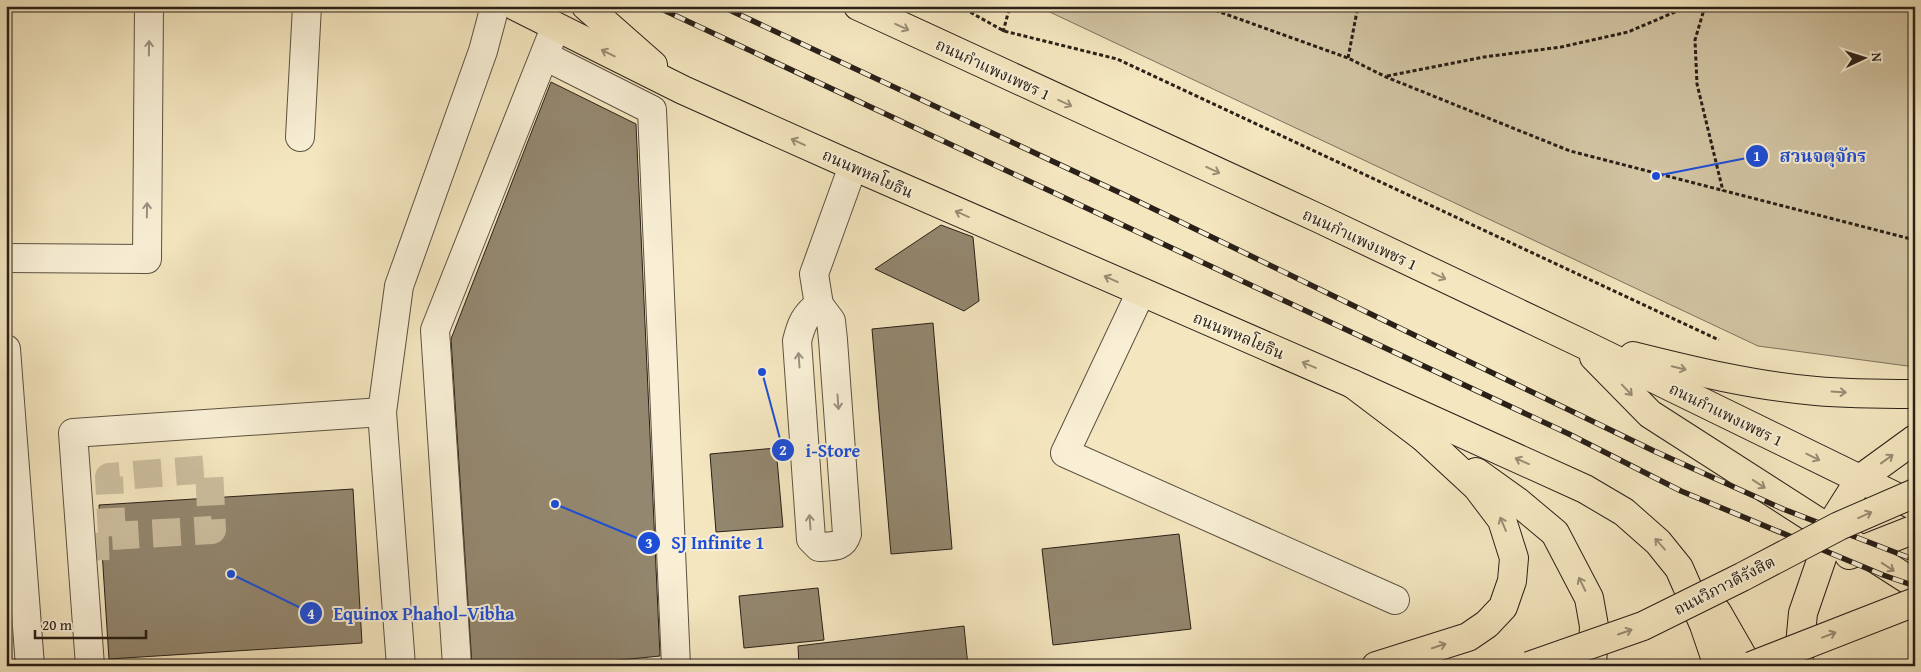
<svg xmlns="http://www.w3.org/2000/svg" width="1921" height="672" font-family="'Gentium Book Plus','Noto Serif Thai',serif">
  <rect width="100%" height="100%" fill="#f4e6bf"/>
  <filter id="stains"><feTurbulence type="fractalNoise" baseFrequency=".004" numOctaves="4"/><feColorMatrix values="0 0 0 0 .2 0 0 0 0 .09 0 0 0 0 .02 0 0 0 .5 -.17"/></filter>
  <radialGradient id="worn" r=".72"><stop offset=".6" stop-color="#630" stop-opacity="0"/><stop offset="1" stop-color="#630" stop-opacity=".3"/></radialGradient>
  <!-- green -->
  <path fill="#d2c4a3" stroke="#7e725e" d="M 1037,6 L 1915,6 L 1915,367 L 1758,346 Z"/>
  <!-- building -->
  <g fill="#93876f" stroke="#2a2018">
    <path d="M 551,82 L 636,124 L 660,656 L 560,666 L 472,666 L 451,339 Z"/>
    <path d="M 941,225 L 973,237 L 979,301 L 964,311 L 875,269 Z"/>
    <path d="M 933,323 L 952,549 L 891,554 L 872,329 Z"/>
    <path d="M 776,448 L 783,527 L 716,532 L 710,454 Z"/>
    <path d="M 353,489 L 362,643 L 109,659 L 99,505 Z"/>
    <path d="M 1179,534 L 1191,629 L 1053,645 L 1042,549 Z"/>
    <path d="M 818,588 L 824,640 L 744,648 L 739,596 Z"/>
    <path d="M 964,626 L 968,666 L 799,666 L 798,646 Z"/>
  </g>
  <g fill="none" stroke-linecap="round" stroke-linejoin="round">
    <!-- minor-tunnel -->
    <path stroke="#ccbe9e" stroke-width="28" stroke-dasharray="28 14" stroke-linecap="butt" d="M 81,547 L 113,546 L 112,536 L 109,477 L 209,469 L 212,530 L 112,536"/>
    <defs>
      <g id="minor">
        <path d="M 545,56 L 652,110 L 676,666"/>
        <path d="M 300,137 L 307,6"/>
        <path d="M 6,258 L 147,259 L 149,6"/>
        <path d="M 1141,292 L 1065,453 L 1395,600"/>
        <path d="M 819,305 C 805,314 801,325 797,341 L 811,539 L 819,547 C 832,546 843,548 847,534 L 833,340 L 831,321 L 819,305 L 814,274 L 853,166"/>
        <path d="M 6,349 L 30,666"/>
        <path d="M 90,666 L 73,433 L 382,412"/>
        <path d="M 401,666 L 382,412 L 399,286 L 483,51 L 495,6"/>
        <path d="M 457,666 L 435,330 L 551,38"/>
      </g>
      <g id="major">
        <path d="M 515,6 L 683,90 L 853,166 L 1353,384 L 1585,489 L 1624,512 L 1658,542 L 1679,568 L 1704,625 L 1718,666"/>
        <path d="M 586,6 L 653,65"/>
        <path d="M 858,6 L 1318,218 L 1581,343 L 1915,506"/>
        <path d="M 1633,356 C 1693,371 1755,386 1816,391 C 1849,394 1882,394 1915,394"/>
        <path d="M 1594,357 L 1650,414 L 1915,584"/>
        <path d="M 1476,472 L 1518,502 L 1555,533 L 1589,598 L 1594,626 L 1592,666"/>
        <path d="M 1849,555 L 1915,529"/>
        <path d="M 1704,598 L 1717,612 L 1748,666"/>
        <path d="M 1376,666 L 1468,637 L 1487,624 L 1503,607 L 1512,581 L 1514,558 L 1502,520 L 1477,487 L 1423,437"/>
        <path d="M 1798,666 L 1803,613 L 1836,517 L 1860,479 L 1915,439"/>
      </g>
      <path id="highway" d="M 1353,384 L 1423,437"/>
    </defs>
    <!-- minor casing -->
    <use href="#minor" stroke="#5c5242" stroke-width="30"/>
    <!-- major casing -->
    <use href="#major" stroke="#2a2018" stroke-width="30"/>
    <!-- highway casing -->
    <use href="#highway" stroke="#2a2018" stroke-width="30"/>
    <!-- path -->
    <g stroke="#2a2018" stroke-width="3" stroke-dasharray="4 2.5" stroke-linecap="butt">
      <path d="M 959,6 L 1004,31 L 1117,59 L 1719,340"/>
      <path d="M 1203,6 L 1348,58 L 1386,77 L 1570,151 L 1915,240"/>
      <path d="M 1705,6 L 1695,40 L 1697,84 L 1723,191"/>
      <path d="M 1003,32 L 1010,6"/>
      <path d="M 1348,58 L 1358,6"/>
      <path d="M 1387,76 L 1484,57 L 1561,47 L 1628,32 L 1689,6"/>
    </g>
    <!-- minor -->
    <use href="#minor" stroke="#f8efd5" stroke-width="28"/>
    <!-- major -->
    <use href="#major" stroke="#f4e6bf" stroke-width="28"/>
    <!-- highway -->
    <use href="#highway" stroke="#f4e6bf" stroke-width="28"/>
    <defs>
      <g id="rail">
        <path d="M 655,6 L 1569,434 L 1681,491 L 1883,575 L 1915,586"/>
        <path d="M 721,6 L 1129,197 L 1654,451 L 1783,509 L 1915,560"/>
      </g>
    </defs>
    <!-- rail casing -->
    <use href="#rail" stroke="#2a2018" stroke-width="5.5"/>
    <!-- rail -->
    <use href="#rail" stroke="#f8efd5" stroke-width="4" stroke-dasharray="11" stroke-linecap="butt"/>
    <defs>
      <g id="major-bridge">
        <path d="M 1529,666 L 1643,626 L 1742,577 L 1839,526 L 1915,493"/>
        <path d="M 1751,666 L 1915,602"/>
      </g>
    </defs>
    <!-- major-bridge casing -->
    <use href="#major-bridge" stroke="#2a2018" stroke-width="30" stroke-linecap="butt"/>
    <!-- major-bridge -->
    <use href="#major-bridge" stroke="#f4e6bf" stroke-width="28"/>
  </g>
  <!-- one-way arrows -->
  <defs><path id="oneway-shaft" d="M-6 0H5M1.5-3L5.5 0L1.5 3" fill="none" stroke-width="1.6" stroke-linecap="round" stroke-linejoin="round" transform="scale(1.25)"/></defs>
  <g stroke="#998d74">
    <use href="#oneway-shaft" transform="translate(902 27) rotate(25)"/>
    <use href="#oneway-shaft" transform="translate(608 53) rotate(-154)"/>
    <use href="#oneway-shaft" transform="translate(1065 103) rotate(25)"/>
    <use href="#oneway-shaft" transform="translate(798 142) rotate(-156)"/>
    <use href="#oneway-shaft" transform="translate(1213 170) rotate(25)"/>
    <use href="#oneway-shaft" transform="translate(962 214) rotate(-156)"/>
    <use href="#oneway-shaft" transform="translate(1439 276) rotate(25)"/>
    <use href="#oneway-shaft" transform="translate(1111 279) rotate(-156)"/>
    <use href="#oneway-shaft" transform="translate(1309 365) rotate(-157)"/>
    <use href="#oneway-shaft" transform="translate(1679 368) rotate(14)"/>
    <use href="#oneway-shaft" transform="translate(1627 390) rotate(46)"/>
    <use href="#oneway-shaft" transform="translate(1839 392) rotate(4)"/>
    <use href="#oneway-shaft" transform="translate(1813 457) rotate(26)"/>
    <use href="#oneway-shaft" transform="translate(1887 459) rotate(-36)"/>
    <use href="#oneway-shaft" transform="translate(1522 461) rotate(-156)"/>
    <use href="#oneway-shaft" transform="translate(1759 484) rotate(33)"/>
    <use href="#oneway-shaft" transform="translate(1865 515) rotate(-24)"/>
    <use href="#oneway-shaft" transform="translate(1503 524) rotate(-113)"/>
    <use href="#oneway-shaft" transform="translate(1660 544) rotate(-132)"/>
    <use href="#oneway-shaft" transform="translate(1888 567) rotate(33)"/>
    <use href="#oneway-shaft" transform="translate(1582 584) rotate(-116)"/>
    <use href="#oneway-shaft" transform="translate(1625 632) rotate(-19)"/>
    <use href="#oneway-shaft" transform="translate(1829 635) rotate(-21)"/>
    <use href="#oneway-shaft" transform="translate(1439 646) rotate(-18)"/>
  </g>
  <g stroke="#9b9280">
    <use href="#oneway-shaft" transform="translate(149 48) rotate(-89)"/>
    <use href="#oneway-shaft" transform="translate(147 210) rotate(-89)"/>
    <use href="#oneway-shaft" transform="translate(799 360) rotate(-94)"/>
    <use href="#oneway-shaft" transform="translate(838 402) rotate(86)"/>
    <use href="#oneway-shaft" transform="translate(810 522) rotate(-94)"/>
  </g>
  <g text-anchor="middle" stroke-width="4" stroke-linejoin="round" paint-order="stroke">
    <!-- street labels -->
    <g font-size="16" fill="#2a2018" stroke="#f8efd5">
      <text transform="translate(993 69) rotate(25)" y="6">ถนนกำแพงเพชร 1</text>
      <text transform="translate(868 173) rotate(24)" y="6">ถนนพหลโยธิน</text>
      <text transform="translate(1360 239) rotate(25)" y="6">ถนนกำแพงเพชร 1</text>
      <text transform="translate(1239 335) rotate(23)" y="6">ถนนพหลโยธิน</text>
      <text transform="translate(1726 414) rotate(26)" y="6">ถนนกำแพงเพชร 1</text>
      <text transform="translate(1724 585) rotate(-27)" y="6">ถนนวิภาวดีรังสิต</text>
    </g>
  </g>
  <!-- callouts -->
  <path fill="none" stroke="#1d4ed8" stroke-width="2" d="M1656 176L1757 156M762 372L783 450M555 504L649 543M231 574L311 613"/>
  <g fill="#1d4ed8" stroke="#f8efd5" stroke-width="2">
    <circle cx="1656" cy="176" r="5"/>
    <circle cx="762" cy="372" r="5"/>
    <circle cx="555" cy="504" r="5"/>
    <circle cx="231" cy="574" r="5"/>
    <circle cx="1757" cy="156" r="12"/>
    <circle cx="783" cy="450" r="12"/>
    <circle cx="649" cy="543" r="12"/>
    <circle cx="311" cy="613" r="12"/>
  </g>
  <g font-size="15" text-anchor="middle" font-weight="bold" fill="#fff">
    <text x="1757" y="161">1</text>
    <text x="783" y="455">2</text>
    <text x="649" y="548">3</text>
    <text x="311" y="619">4</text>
  </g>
  <g font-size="18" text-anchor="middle" font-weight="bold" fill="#1d4ed8" stroke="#f8efd5" stroke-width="4" stroke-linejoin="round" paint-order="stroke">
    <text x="1823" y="162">สวนจตุจักร</text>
    <text x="833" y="457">i-Store</text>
    <text x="718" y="549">SJ Infinite 1</text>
    <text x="424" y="620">Equinox Phahol–Vibha</text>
  </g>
  <!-- margin -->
  <rect width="1921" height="672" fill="none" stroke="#f4e6bf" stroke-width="25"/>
  <rect x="8" y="8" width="1906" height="657" fill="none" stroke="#2a2018" stroke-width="2.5"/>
  <rect x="12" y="12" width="1896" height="647" fill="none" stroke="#2a2018"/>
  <!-- north arrow -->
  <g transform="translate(1864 58) rotate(86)" stroke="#f8efd5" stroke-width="4" paint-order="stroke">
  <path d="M0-4L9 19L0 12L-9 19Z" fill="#2a2018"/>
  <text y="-8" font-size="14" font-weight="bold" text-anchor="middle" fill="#2a2018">N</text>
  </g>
  <!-- scale -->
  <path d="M35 630v8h111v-8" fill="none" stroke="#2a2018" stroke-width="2.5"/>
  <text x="42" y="630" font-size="15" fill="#2a2018" stroke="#f8efd5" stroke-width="4" paint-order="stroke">20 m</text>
  <rect width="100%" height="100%" filter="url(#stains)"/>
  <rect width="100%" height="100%" fill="url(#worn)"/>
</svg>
